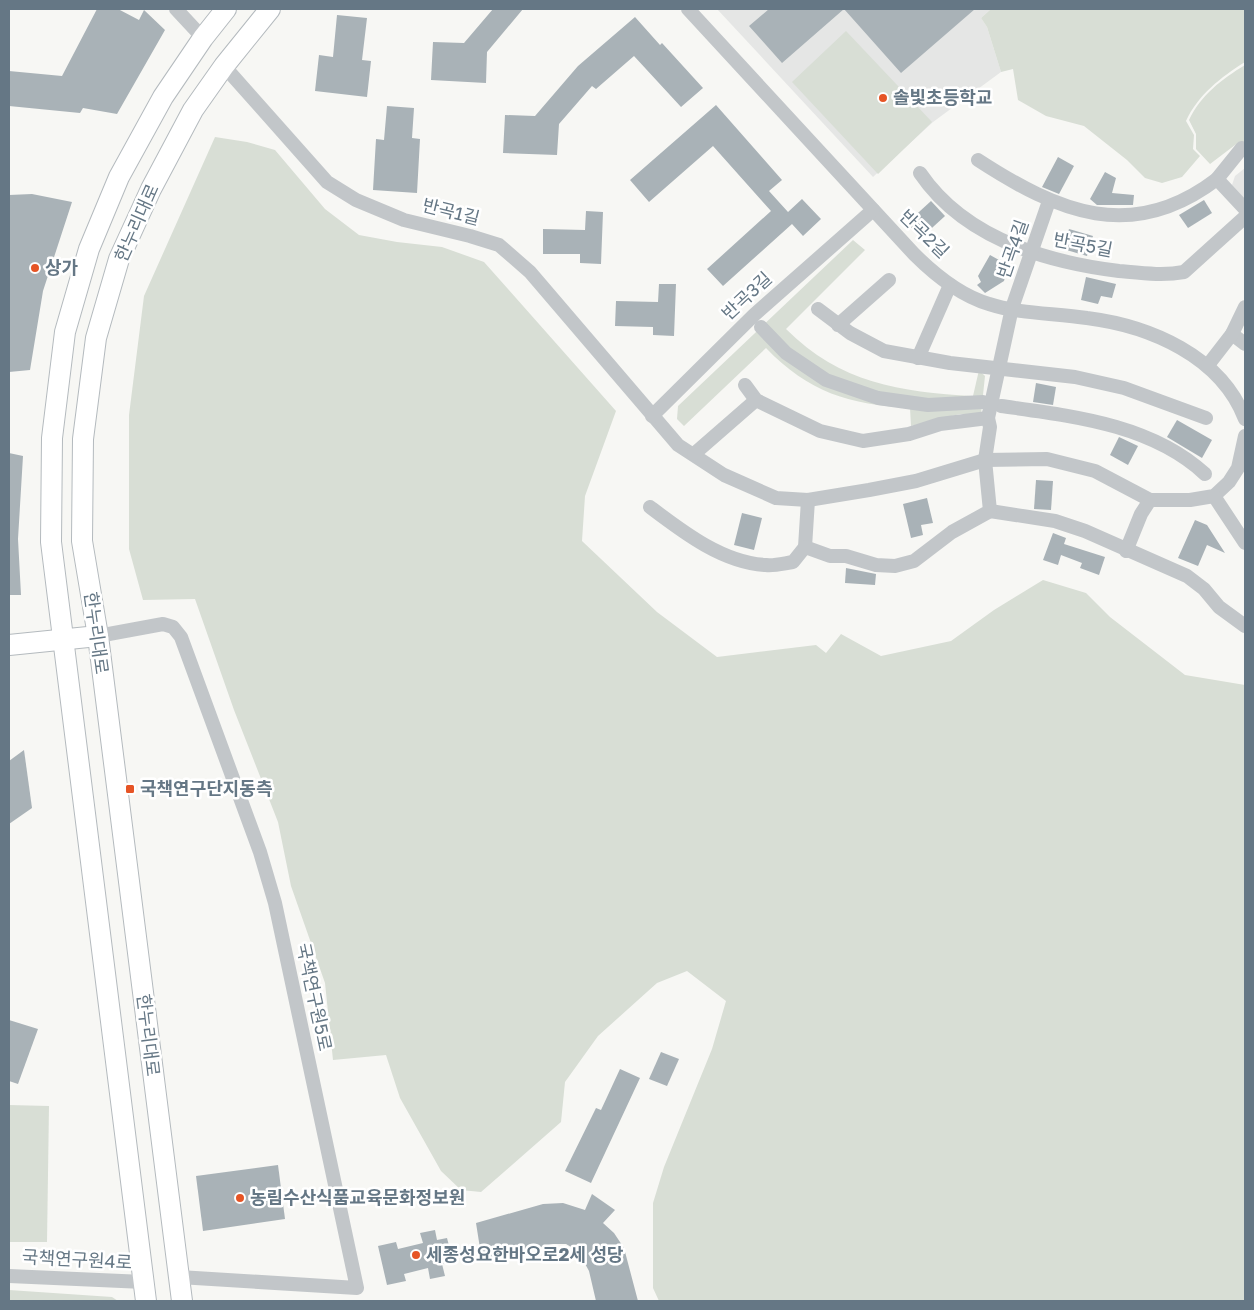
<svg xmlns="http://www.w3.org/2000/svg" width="1254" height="1310" font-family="'Golos Text','Noto Sans KR',sans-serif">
  <rect width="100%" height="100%" fill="#f7f7f4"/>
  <!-- built -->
  <g fill="#e5e6e5">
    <path d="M 717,9 L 991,9 L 981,18 L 987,27 L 1001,72 L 933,122 L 873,177 Z"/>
    <path d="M 1245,168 L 1245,199 L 1232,185 L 1235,176 Z"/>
  </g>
  <!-- green -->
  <g fill="#d8ded5">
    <path d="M 991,9 L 1245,9 L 1245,62 C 1221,77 1198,95 1186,121 L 1194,135 L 1193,149 L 1200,156 L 1182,177 L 1162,183 L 1145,178 L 1127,160 L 1084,126 L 1046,116 L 1018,100 L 1013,69 L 1001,72 L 987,27 L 981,18 Z"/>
    <path d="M 846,31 L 932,122 L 878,174 L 792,82 Z"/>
    <path d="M 1245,65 L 1245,145 L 1239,142 L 1210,164 L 1196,149 L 1196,134 L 1189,120 C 1201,95 1222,79 1245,65 Z"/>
    <path d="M 215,137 L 247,142 L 275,150 L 325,209 L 359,235 L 397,242 L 442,247 L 484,262 L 616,411 L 585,496 L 582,541 L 657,612 L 717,657 L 816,645 L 826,653 L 841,634 L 881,656 L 951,641 L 994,610 L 1043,580 L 1086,593 L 1110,617 L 1185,675 L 1245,685 L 1245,1301 L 659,1301 L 653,1288 L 653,1203 L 664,1167 L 712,1049 L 726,1001 L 687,971 L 657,983 L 598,1036 L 565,1082 L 561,1122 L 481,1192 L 461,1190 L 441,1171 L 400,1098 L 386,1055 L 333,1060 L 325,983 L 291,886 L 278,822 L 234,710 L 195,599 L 143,600 L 129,549 L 129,415 L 144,296 Z"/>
    <path d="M 853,240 L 865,250 L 786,329 C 840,383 900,392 973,396 L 979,370 L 985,376 L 981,414 L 960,414 L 911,426 L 910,408 C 850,405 808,392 766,348 L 684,426 L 677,419 L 678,406 Z"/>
    <path d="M 9,1105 L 49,1106 L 47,1242 L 9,1242 Z"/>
    <path d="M 9,1290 L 112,1297 L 118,1301 L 9,1301 Z"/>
  </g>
  <!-- building -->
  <g fill="#a9b2b7">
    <path d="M 97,9 L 118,9 L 139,20 L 144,10 L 165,30 L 117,114 L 83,108 L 80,113 L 9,106 L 9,71 L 62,76 Z"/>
    <path d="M 493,9 L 523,9 L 487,52 L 486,83 L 431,80 L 433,42 L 464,43 Z"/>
    <path d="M 769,9 L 975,9 L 901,73 L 844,9 L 782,63 L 749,26 Z"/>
    <path d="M 337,15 L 367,18 L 362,60 L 371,61 L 367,97 L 315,91 L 319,55 L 333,57 Z"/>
    <path d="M 635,17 L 660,45 L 662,43 L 703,88 L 681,107 L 634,56 L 596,89 L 592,86 L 559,124 L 557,155 L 503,153 L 505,115 L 535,116 L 578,66 Z"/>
    <path d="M 716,105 L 782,180 L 769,191 L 788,212 L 802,199 L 821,219 L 803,236 L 792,224 L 723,286 L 707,269 L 771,211 L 713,146 L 649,202 L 630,180 Z"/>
    <path d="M 387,106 L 414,108 L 412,138 L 420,139 L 417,193 L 373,190 L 376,139 L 384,140 Z"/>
    <path d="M 1058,157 L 1074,166 L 1059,194 L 1042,187 Z"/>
    <path d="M 1105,172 L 1116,178 L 1112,193 L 1134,195 L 1133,205 L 1097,205 L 1090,199 Z"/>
    <path d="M 32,194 L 72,202 L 43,291 L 30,370 L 9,372 L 9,195 Z"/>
    <path d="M 1204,200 L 1212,213 L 1188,228 L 1179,215 Z"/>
    <path d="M 931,201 L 945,216 L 921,238 L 907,223 Z"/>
    <path d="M 586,211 L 603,212 L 601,264 L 580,263 L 580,254 L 543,254 L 543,229 L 585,230 Z"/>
    <path d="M 1069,229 L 1093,236 L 1087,256 L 1063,249 Z"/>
    <path d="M 990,255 L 1008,265 L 1004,281 L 985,293 L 977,285 L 981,282 L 978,276 Z"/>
    <path d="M 1086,277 L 1116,284 L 1112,298 L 1101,296 L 1098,304 L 1081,300 Z"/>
    <path d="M 659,284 L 676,284 L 674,336 L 653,335 L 653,327 L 615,326 L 616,301 L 658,302 Z"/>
    <path d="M 1036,383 L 1056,387 L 1053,405 L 1033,402 Z"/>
    <path d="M 1177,420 L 1212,440 L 1202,458 L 1167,437 Z"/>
    <path d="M 1119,437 L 1138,446 L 1128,465 L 1110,455 Z"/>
    <path d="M 9,453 L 23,456 L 18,539 L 21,595 L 9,595 Z"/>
    <path d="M 1036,480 L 1053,481 L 1051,510 L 1034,509 Z"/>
    <path d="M 927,498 L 933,523 L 921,525 L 923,535 L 911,538 L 903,504 Z"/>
    <path d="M 742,513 L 762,518 L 754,550 L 734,545 Z"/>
    <path d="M 1195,520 L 1207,525 L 1225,553 L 1207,545 L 1198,566 L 1178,558 Z"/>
    <path d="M 1053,533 L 1066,538 L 1064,544 L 1105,557 L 1099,575 L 1080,568 L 1082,563 L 1061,555 L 1058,565 L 1043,560 Z"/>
    <path d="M 846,568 L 876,574 L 875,585 L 845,583 Z"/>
    <path d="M 24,750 L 32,808 L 9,824 L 9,761 Z"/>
    <path d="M 9,1020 L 38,1029 L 18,1084 L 9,1081 Z"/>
    <path d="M 661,1052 L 679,1059 L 667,1086 L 649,1079 Z"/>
    <path d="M 620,1069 L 640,1078 L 591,1183 L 565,1171 L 596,1108 L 601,1110 Z"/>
    <path d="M 278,1165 L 285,1219 L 203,1231 L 196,1176 Z"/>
    <path d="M 592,1194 L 615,1210 L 603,1223 L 614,1233 L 624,1248 L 638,1301 L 596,1301 L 589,1271 L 578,1251 L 566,1244 L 553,1244 L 482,1261 L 476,1223 L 543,1204 L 563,1203 L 585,1210 Z"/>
    <path d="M 435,1230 L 437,1240 L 447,1238 L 453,1261 L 442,1264 L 445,1276 L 430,1279 L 428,1268 L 404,1274 L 406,1281 L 387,1285 L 378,1246 L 396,1242 L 398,1249 L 423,1243 L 420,1233 Z"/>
  </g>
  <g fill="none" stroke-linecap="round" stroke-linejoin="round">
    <defs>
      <g id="secondary">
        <path d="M 9,645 L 98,636"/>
        <path d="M 146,1301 L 51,542 L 52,438 L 65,332 L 89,249 L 119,177 L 163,97 L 203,38 L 226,9"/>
        <path d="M 182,1301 L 98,636 L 82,541 L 83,439 L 96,338 L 119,259 L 151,189 L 193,110 L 224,66 L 270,9"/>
      </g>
    </defs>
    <!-- secondary casing -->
    <use href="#secondary" stroke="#b4babe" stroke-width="22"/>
    <!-- street -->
    <g stroke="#c2c6c9" stroke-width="14">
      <path d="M 176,9 L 203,38"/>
      <path d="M 688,9 L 914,254 C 934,274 962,296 989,304 C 1020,314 1055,313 1087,318 C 1150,326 1221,356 1245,419"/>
      <path d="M 224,66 L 327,182 L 356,200 L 404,220 L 470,236 L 499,245 L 530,272 L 678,445 L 724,475 L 776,498 L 808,500 L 869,490 L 916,481 L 985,460 L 1047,459 L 1095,471 L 1150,500 L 1190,500 L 1214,496 L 1229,482 L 1238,468 L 1245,436"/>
      <path d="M 978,160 C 1058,212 1132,244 1217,179 L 1245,209"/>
      <path d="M 920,173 C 964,238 1045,262 1119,271 C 1141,273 1163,276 1184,272 L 1245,217"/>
      <path d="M 1217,179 L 1242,148"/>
      <path d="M 818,309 L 850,333 L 884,351 L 950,363 L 1075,377 L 1124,388 L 1206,418"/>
      <path d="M 838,325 L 889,280"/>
      <path d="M 761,327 L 786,353 L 826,380 L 878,398 L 928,405 L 983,402"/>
      <path d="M 1232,334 L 1245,344"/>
      <path d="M 918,358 L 950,285"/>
      <path d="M 1208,365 L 1232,334 L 1245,307"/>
      <path d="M 745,385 L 756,400 L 820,431 L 863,441 L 909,434 L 940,424 L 988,418"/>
      <path d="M 1001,406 C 1072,416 1151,424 1205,474"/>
      <path d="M 652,416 L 754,315 L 873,210"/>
      <path d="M 694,454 L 756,400"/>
      <path d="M 1214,496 L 1245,543"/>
      <path d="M 650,507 C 683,532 723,563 766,565 C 775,566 785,563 793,562 L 805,547 L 808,500"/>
      <path d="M 990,511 L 1055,521 L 1085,531 L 1187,576 L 1204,589 L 1219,607 L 1245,626"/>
      <path d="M 805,547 L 830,556 L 846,556 L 876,565 L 895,566 L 914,561 L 952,532 L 990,511 L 985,460 L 990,427 L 988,418 L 1012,308 L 1049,201"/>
      <path d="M 1126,551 L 1141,514 L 1150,500"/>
      <path d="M 98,636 L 163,624 L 173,627 L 181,637 L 260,852 L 275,903 L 357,1288 L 179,1277"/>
      <path d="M 9,1276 L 144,1282"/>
    </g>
    <!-- secondary -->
    <use href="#secondary" stroke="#fff" stroke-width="20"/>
  </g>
  <!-- markers -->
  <g fill="#e65425" stroke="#fff" stroke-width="2">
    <circle cx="883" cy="98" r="5"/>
    <circle cx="35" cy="268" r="5"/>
    <rect x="125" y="784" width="10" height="10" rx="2.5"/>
    <circle cx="240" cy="1198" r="5"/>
    <circle cx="416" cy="1255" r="5"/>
  </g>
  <g text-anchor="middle" stroke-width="5" stroke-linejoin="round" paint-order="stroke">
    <!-- poi labels -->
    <g font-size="18" font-weight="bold" fill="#657785" stroke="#fff" text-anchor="start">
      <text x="893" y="104">솔빛초등학교</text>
      <text x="45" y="274">상가</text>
      <text x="140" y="795">국책연구단지동측</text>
      <text x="250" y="1204">농림수산식품교육문화정보원</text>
      <text x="426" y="1261">세종성요한바오로2세 성당</text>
    </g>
    <!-- street labels -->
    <g font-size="18" fill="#657785" stroke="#fff">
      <text transform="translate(451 212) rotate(14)" y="6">반곡1길</text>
      <text transform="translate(137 223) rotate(-66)" y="6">한누리대로</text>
      <text transform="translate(924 234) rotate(44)" y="6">반곡2길</text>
      <text transform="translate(1083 245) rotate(11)" y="6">반곡5길</text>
      <text transform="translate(1013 249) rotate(-71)" y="6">반곡4길</text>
      <text transform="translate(747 296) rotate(-43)" y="6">반곡3길</text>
      <text transform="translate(96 633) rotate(82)" y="6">한누리대로</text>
      <text transform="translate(314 997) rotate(78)" y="6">국책연구원5로</text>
      <text transform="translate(148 1035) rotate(83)" y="6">한누리대로</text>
      <text transform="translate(77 1260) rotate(3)" y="6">국책연구원4로</text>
    </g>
  </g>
  <!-- border -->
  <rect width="1254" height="1310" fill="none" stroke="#657785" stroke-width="20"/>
</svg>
